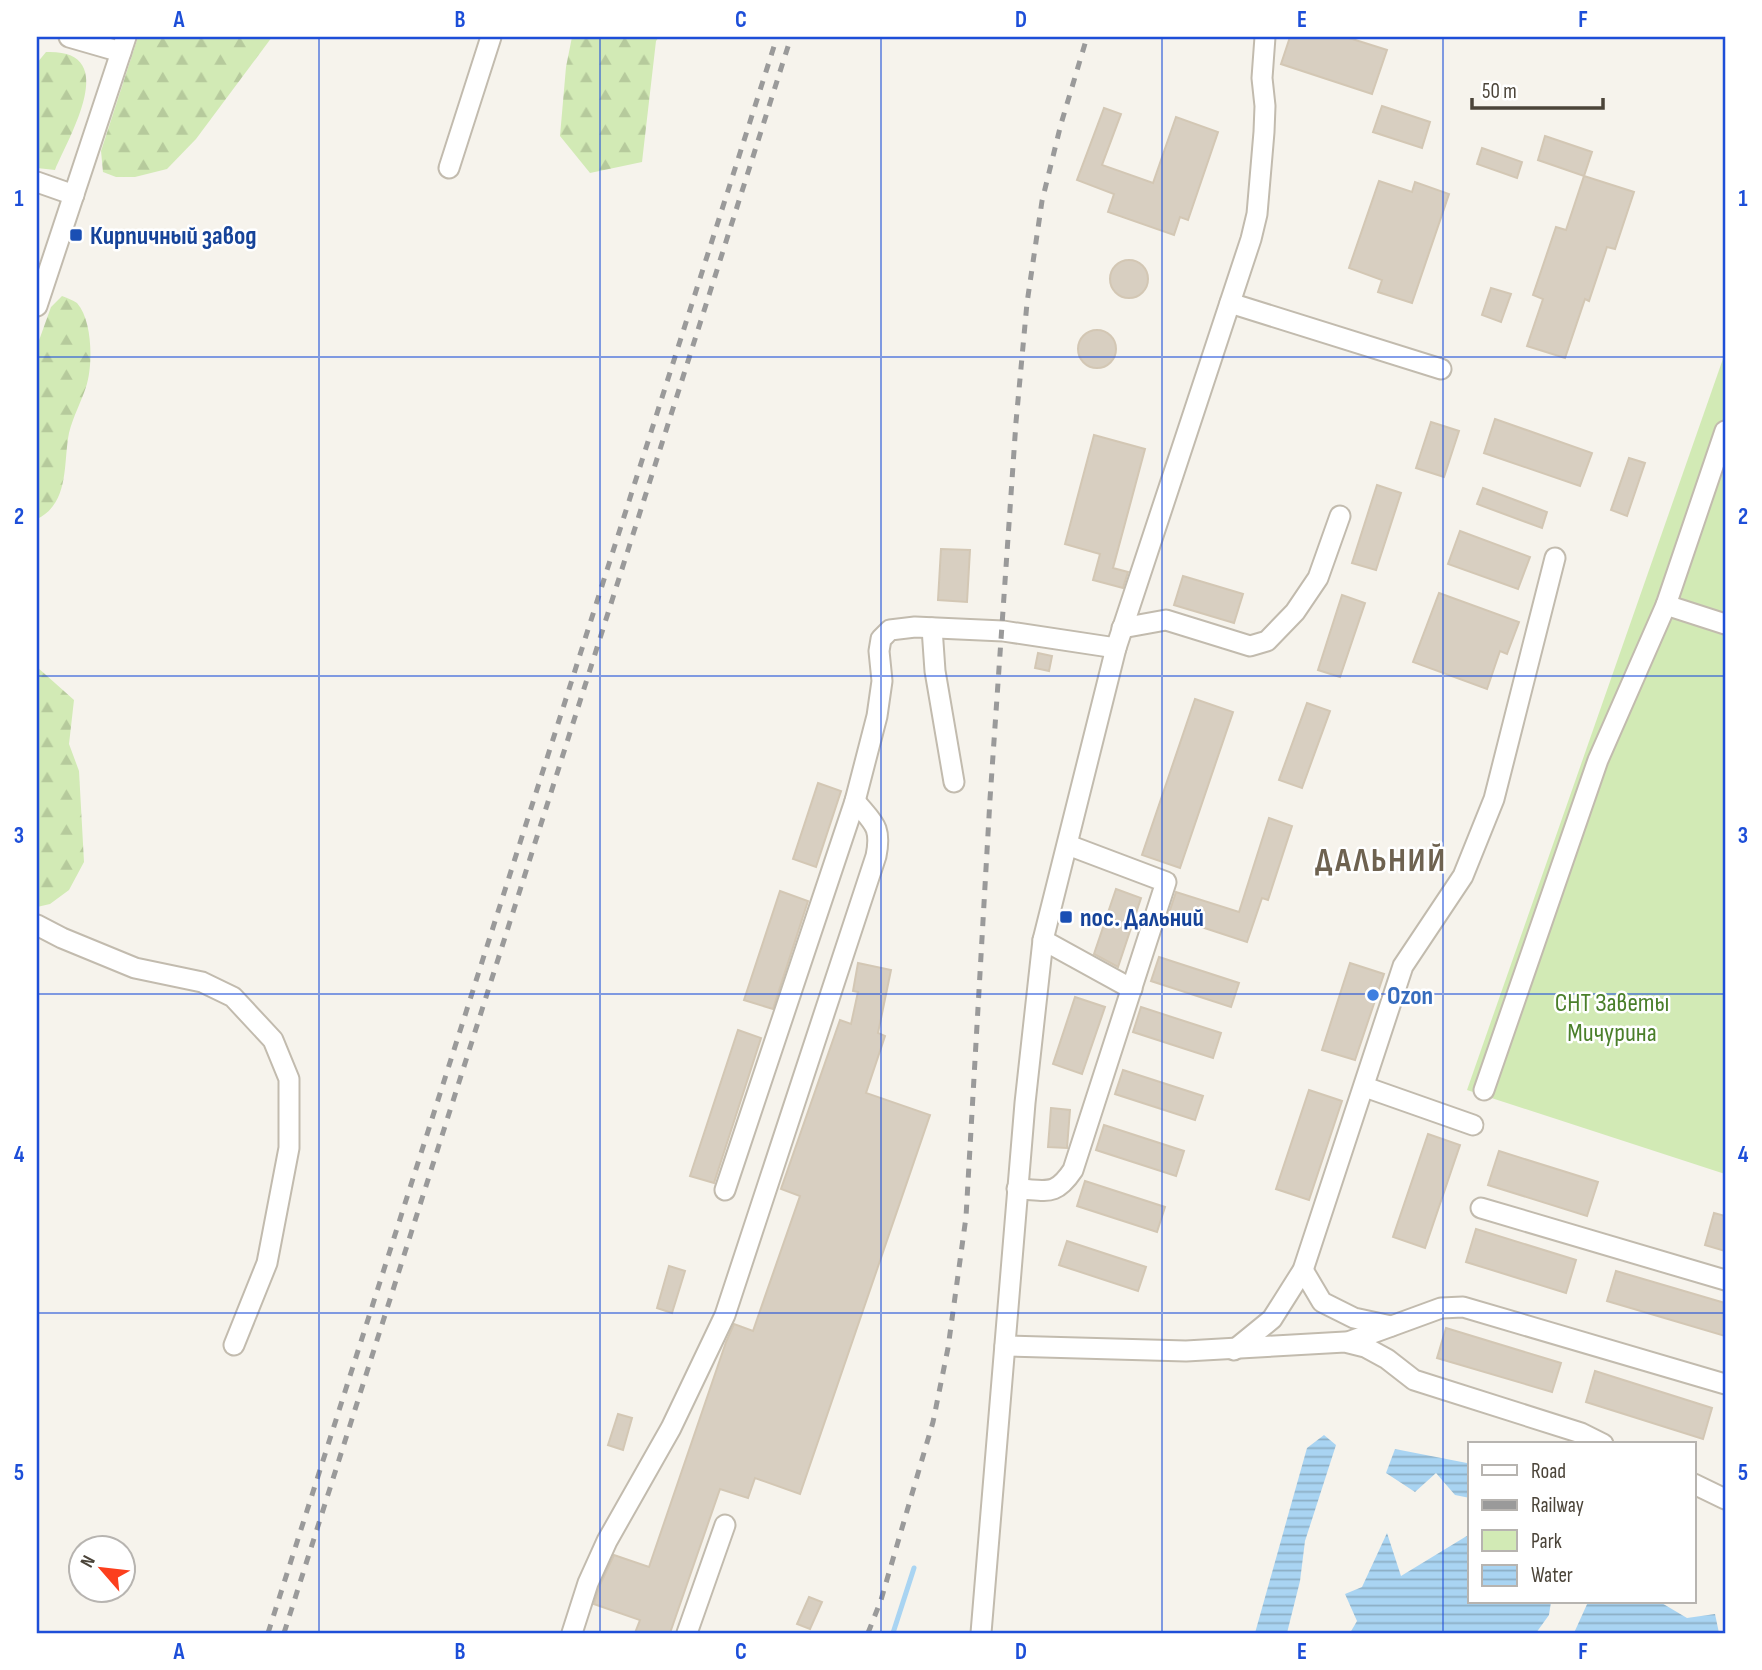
<svg xmlns="http://www.w3.org/2000/svg" width="1762" height="1670" font-family="'Sofia Sans Condensed',sans-serif">
  <defs>
    <pattern id="forest-firs" width="22" height="20" patternUnits="userSpaceOnUse" patternTransform="scale(1.75)"><rect width="22" height="20" fill="#d2eab5"/><path d="M5 1l3.5 6h-7zM16 11l3.5 6h-7z" fill="#b6ca9c"/></pattern>
    <pattern id="water-rules" width="6" height="5" patternUnits="userSpaceOnUse" patternTransform="scale(1.75)"><rect width="6" height="5" fill="#a9d4f2"/><path d="M0 2.5h6" fill="none" stroke="#8caec5"/></pattern>
  </defs>
  <rect width="100%" height="100%" fill="#f6f3ec"/>
  <!-- green -->
  <path fill="#d2eab5" d="M 1725,353 L 1725,1174 L 1467,1090 Z"/>
  <!-- forest -->
  <g fill="url(#forest-firs)">
    <path d="M 138,37 L 272,37 L 196,139 L 167,169 L 135,177 L 116,177 L 103,172 L 101,151 Z"/>
    <path d="M 572,37 L 659,37 L 656,41 L 642,162 L 590,173 L 560,136 L 566,67 Z"/>
    <path d="M 46,52 C 122,49 70,134 55,170 L 37,168 L 37,63 Z"/>
    <path d="M 62,296 C 67,298 73,300 77,303 C 93,321 93,366 86,387 C 81,402 73,417 69,433 C 63,463 70,503 37,519 L 37,346 L 51,307 Z"/>
    <path d="M 37,667 L 74,700 L 69,744 L 79,771 L 84,862 L 69,890 L 50,904 L 37,907 Z"/>
  </g>
  <!-- water -->
  <g fill="url(#water-rules)">
    <path d="M 1324,1435 L 1336,1445 L 1305,1541 L 1300,1581 L 1287,1633 L 1255,1633 L 1307,1448 Z"/>
    <path d="M 1395,1449 L 1467,1463 L 1470,1465 L 1470,1498 L 1455,1495 L 1436,1473 L 1415,1492 L 1386,1473 Z"/>
    <path d="M 1387,1533 L 1401,1576 L 1470,1534 L 1470,1602 L 1551,1602 L 1549,1615 L 1536,1633 L 1350,1633 L 1357,1621 L 1345,1594 L 1362,1587 Z"/>
    <path d="M 1588,1602 L 1660,1602 L 1687,1618 L 1715,1614 L 1719,1633 L 1574,1633 Z"/>
  </g>
  <g fill="none" stroke-linecap="round" stroke-linejoin="round">
    <!-- stream -->
    <path stroke="#a9d4f2" stroke-width="5" d="M 893,1633 L 914,1568"/>
  </g>
  <!-- building -->
  <g fill="#d8cfc1" stroke="#d3c7b4" stroke-width="2">
    <path d="M 1290,37 L 1346,37 L 1387,50 L 1372,94 L 1281,64 Z"/>
    <path d="M 1382,106 L 1430,122 L 1422,148 L 1373,132 Z"/>
    <path d="M 1104,108 L 1121,114 L 1102,165 L 1153,183 L 1176,117 L 1218,132 L 1188,220 L 1180,217 L 1174,235 L 1108,212 L 1114,194 L 1077,180 Z"/>
    <path d="M 1545,136 L 1592,152 L 1584,176 L 1538,160 Z"/>
    <path d="M 1482,148 L 1522,162 L 1517,178 L 1477,164 Z"/>
    <path d="M 1584,176 L 1634,192 L 1615,249 L 1607,247 L 1589,301 L 1585,299 L 1565,358 L 1527,346 L 1543,299 L 1533,295 L 1556,227 L 1566,230 Z"/>
    <path d="M 1379,181 L 1412,192 L 1415,182 L 1449,194 L 1412,303 L 1378,292 L 1382,280 L 1349,268 Z"/>
    <circle cx="1129" cy="279" r="19"/>
    <path d="M 1491,288 L 1511,294 L 1501,322 L 1482,315 Z"/>
    <circle cx="1097" cy="349" r="19"/>
    <path d="M 1495,419 L 1592,453 L 1580,486 L 1484,453 Z"/>
    <path d="M 1431,422 L 1459,431 L 1444,477 L 1416,468 Z"/>
    <path d="M 1094,435 L 1145,449 L 1113,568 L 1128,572 L 1123,588 L 1093,580 L 1100,554 L 1065,544 Z"/>
    <path d="M 1629,458 L 1645,463 L 1627,516 L 1611,510 Z"/>
    <path d="M 1377,485 L 1401,493 L 1376,570 L 1352,563 Z"/>
    <path d="M 1483,488 L 1547,512 L 1542,528 L 1477,504 Z"/>
    <path d="M 1460,531 L 1530,557 L 1518,589 L 1448,564 Z"/>
    <path d="M 941,549 L 970,550 L 967,602 L 938,600 Z"/>
    <path d="M 1183,576 L 1243,594 L 1234,623 L 1174,605 Z"/>
    <path d="M 1439,593 L 1519,622 L 1507,654 L 1500,651 L 1487,689 L 1413,662 Z"/>
    <path d="M 1342,595 L 1365,603 L 1340,677 L 1318,670 Z"/>
    <path d="M 1038,653 L 1052,656 L 1049,671 L 1035,668 Z"/>
    <path d="M 1195,699 L 1233,712 L 1180,868 L 1142,855 Z"/>
    <path d="M 1307,703 L 1330,711 L 1302,788 L 1279,780 Z"/>
    <path d="M 818,783 L 841,791 L 816,867 L 793,859 Z"/>
    <path d="M 1269,818 L 1292,826 L 1268,900 L 1262,898 L 1247,942 L 1168,916 L 1176,892 L 1239,912 Z"/>
    <path d="M 1116,889 L 1141,898 L 1118,967 L 1094,954 Z"/>
    <path d="M 780,891 L 808,901 L 773,1009 L 744,1000 Z"/>
    <path d="M 1159,957 L 1239,983 L 1231,1007 L 1151,981 Z"/>
    <path d="M 858,963 L 891,970 L 878,1033 L 885,1036 L 866,1093 L 930,1115 L 800,1494 L 755,1478 L 748,1498 L 720,1489 L 670,1633 L 635,1633 L 640,1620 L 594,1604 L 599,1587 L 614,1555 L 649,1567 L 726,1342 L 734,1324 L 753,1331 L 800,1196 L 781,1189 L 840,1020 L 851,1024 L 858,992 L 853,991 Z"/>
    <path d="M 1350,963 L 1384,974 L 1355,1060 L 1322,1050 Z"/>
    <path d="M 1075,997 L 1105,1007 L 1082,1074 L 1053,1064 Z"/>
    <path d="M 1141,1007 L 1221,1033 L 1213,1058 L 1133,1032 Z"/>
    <path d="M 738,1030 L 761,1038 L 714,1183 L 690,1176 Z"/>
    <path d="M 1123,1070 L 1203,1096 L 1195,1120 L 1115,1094 Z"/>
    <path d="M 1309,1090 L 1342,1101 L 1309,1200 L 1276,1189 Z"/>
    <path d="M 1051,1108 L 1070,1110 L 1067,1148 L 1048,1147 Z"/>
    <path d="M 1104,1125 L 1184,1151 L 1176,1176 L 1096,1150 Z"/>
    <path d="M 1428,1134 L 1460,1145 L 1425,1248 L 1393,1237 Z"/>
    <path d="M 1499,1151 L 1598,1182 L 1587,1216 L 1488,1185 Z"/>
    <path d="M 1085,1181 L 1165,1207 L 1157,1232 L 1077,1206 Z"/>
    <path d="M 1714,1213 L 1725,1216 L 1725,1251 L 1705,1245 Z"/>
    <path d="M 1476,1229 L 1576,1260 L 1566,1293 L 1466,1262 Z"/>
    <path d="M 1067,1241 L 1146,1267 L 1138,1291 L 1059,1265 Z"/>
    <path d="M 669,1266 L 685,1271 L 672,1313 L 657,1308 Z"/>
    <path d="M 1616,1271 L 1725,1303 L 1725,1336 L 1607,1301 Z"/>
    <path d="M 1446,1328 L 1561,1363 L 1552,1392 L 1437,1358 Z"/>
    <path d="M 1595,1371 L 1712,1408 L 1703,1439 L 1586,1402 Z"/>
    <path d="M 618,1414 L 632,1418 L 623,1450 L 608,1445 Z"/>
    <path d="M 809,1597 L 822,1602 L 810,1629 L 797,1624 Z"/>
  </g>
  <g fill="none" stroke-linecap="round" stroke-linejoin="round">
    <defs>
      <g id="minor">
        <path d="M 69,37 L 121,52"/>
        <path d="M 449,168 L 491,37"/>
        <path d="M 37,182 L 74,195"/>
        <path d="M 1230,303 L 1441,369"/>
        <path d="M 37,306 L 126,37"/>
        <path d="M 1666,605 L 1725,624"/>
        <path d="M 932,628 L 935,671 L 954,782"/>
        <path d="M 1122,628 L 1166,620 L 1250,646 L 1267,641 L 1295,612 L 1318,578 L 1340,516"/>
        <path d="M 37,925 L 62,938 L 135,968 L 202,982 L 233,997 L 273,1040 L 289,1079 L 289,1148 L 267,1263 L 234,1345"/>
        <path d="M 1043,940 L 1132,989"/>
        <path d="M 1365,1087 L 1473,1125"/>
        <path d="M 1484,1090 L 1598,760 L 1666,605 L 1725,431"/>
        <path d="M 1017,1189 C 1047,1190 1055,1197 1073,1170 L 1166,882 L 1068,845"/>
        <path d="M 725,1190 L 855,801 L 877,716 L 882,681 L 879,651 L 881,639 L 890,630 L 915,627 L 1003,631 L 1116,648"/>
        <path d="M 1481,1208 L 1725,1280"/>
        <path d="M 1303,1270 L 1322,1302 L 1354,1318 L 1391,1326"/>
        <path d="M 1348,1342 L 1441,1308 L 1463,1307 L 1725,1384"/>
        <path d="M 1005,1346 L 1186,1351 L 1345,1342 L 1365,1347 L 1387,1359 L 1414,1380 L 1581,1433 L 1603,1444"/>
        <path d="M 1234,1350 L 1272,1319 L 1303,1270 L 1403,966 L 1463,876 L 1494,799 L 1555,558"/>
        <path d="M 1694,1484 L 1725,1499"/>
        <path d="M 572,1633 L 588,1583 L 607,1541 L 671,1428 L 725,1315 L 876,856 C 882,826 873,823 855,801"/>
        <path d="M 687,1633 L 725,1525"/>
        <path d="M 981,1633 L 1025,1103 L 1043,940 L 1116,648 L 1251,239 L 1257,214 L 1264,132 L 1265,106 L 1262,78 L 1265,37"/>
      </g>
    </defs>
    <!-- minor casing -->
    <use href="#minor" stroke="#c2bbae" stroke-width="23"/>
    <!-- minor -->
    <use href="#minor" stroke="#fff" stroke-width="19"/>
    <!-- rail -->
    <g stroke="#9a9a9a" stroke-width="5" stroke-dasharray="9 9" stroke-linecap="butt">
      <path d="M 268,1633 L 777,37"/>
      <path d="M 284,1633 L 791,37"/>
      <path d="M 868,1633 L 881,1600 L 933,1422 L 948,1348 L 966,1217 L 990,799 L 1016,422 L 1027,303 L 1042,201 L 1061,124 L 1087,37"/>
    </g>
  </g>
  <!-- grid -->
  <path fill="none" stroke="#1d4ed8" stroke-width="2" stroke-opacity="0.55" d="M 319,37 L 319,1633M 600,37 L 600,1633M 881,37 L 881,1633M 1162,37 L 1162,1633M 1443,37 L 1443,1633M 37,357 L 1725,357M 37,676 L 1725,676M 37,994 L 1725,994M 37,1313 L 1725,1313"/>
  <!-- markers -->
  <g fill="#1a4fb4" stroke="#fff" stroke-width="2.5">
    <rect x="69" y="228" width="14" height="14" rx="3.5"/>
    <rect x="1059" y="910" width="14" height="14" rx="3.5"/>
  </g>
  <circle fill="#3f7fe0" stroke="#fff" stroke-width="2.5" cx="1373" cy="995" r="7"/>
  <g text-anchor="middle" stroke-width="5" stroke-linejoin="round" paint-order="stroke">
    <!-- transit labels -->
    <g font-size="26" font-weight="bold" fill="#164399" stroke="#fff" text-anchor="start">
      <text x="90" y="244">Кирпичный завод</text>
      <text x="1080" y="926">пос. Дальний</text>
    </g>
    <!-- shop labels -->
    <g font-size="26" font-weight="bold" fill="#366cbe" stroke="#fff" text-anchor="start">
      <text x="1387" y="1004">Ozon</text>
    </g>
    <!-- park labels -->
    <g font-size="26" fill="#4a7f2a" stroke="#fff">
      <text x="1612" y="1011">СНТ Заветы<tspan x="1612" dy="30">Мичурина</tspan></text>
    </g>
    <!-- district labels -->
    <g font-size="33" font-weight="bold" letter-spacing="2" fill="#6e6250" stroke="#fff">
      <text x="1381" y="871">ДАЛЬНИЙ</text>
    </g>
  </g>
  <!-- border -->
  <rect width="1762" height="1670" fill="none" stroke="#ffffff" stroke-width="77"/>
  <!-- legend -->
  <rect x="1468" y="1442" width="228" height="161" fill="#ffffff" stroke="#b7b4b0" stroke-width="2"/>
  <rect x="1482" y="1465" width="35" height="10" fill="#ffffff" stroke="#b7b4b0" stroke-width="2"/>
  <text x="1531" y="1478" font-size="21" fill="#4b4439">Road</text>
  <rect x="1482" y="1500" width="35" height="10" fill="#9a9a9a" stroke="#b7b4b0" stroke-width="2"/>
  <text x="1531" y="1512" font-size="21" fill="#4b4439">Railway</text>
  <rect x="1482" y="1530" width="35" height="21" fill="#d2eab5" stroke="#b7b4b0" stroke-width="2"/>
  <text x="1531" y="1548" font-size="21" fill="#4b4439">Park</text>
  <rect x="1482" y="1565" width="35" height="21" fill="url(#water-rules)" stroke="#b7b4b0" stroke-width="2"/>
  <text x="1531" y="1582" font-size="21" fill="#4b4439">Water</text>
  <!-- north arrow -->
  <g transform="translate(102 1569) rotate(298)"><circle r="33" fill="#ffffff" stroke="#b7b4b0" stroke-width="2"/>
  <path d="M0-5L12 26L0 18L-12 26Z" fill="#fc3f1d"/>
  <text y="-10" font-size="19" font-weight="bold" text-anchor="middle" fill="#4b4439">N</text>
  </g>
  <!-- scale -->
  <path d="M1472 98v10h131v-10" fill="none" stroke="#4b4439" stroke-width="3.5"/>
  <text x="1482" y="98" font-size="21" fill="#4b4439" stroke="#ffffff" stroke-width="5" paint-order="stroke">50 m</text>
  <rect x="38" y="38" width="1686" height="1594" fill="none" stroke="#1d4ed8" stroke-width="2.5"/>
  <g font-size="23" text-anchor="middle" font-weight="bold" fill="#1d4ed8">
    <text x="179" y="27">A</text>
    <text x="460" y="27">B</text>
    <text x="741" y="27">C</text>
    <text x="1021" y="27">D</text>
    <text x="1302" y="27">E</text>
    <text x="1583" y="27">F</text>
    <text x="19" y="206">1</text>
    <text x="1743" y="206">1</text>
    <text x="19" y="524">2</text>
    <text x="1743" y="524">2</text>
    <text x="19" y="843">3</text>
    <text x="1743" y="843">3</text>
    <text x="19" y="1162">4</text>
    <text x="1743" y="1162">4</text>
    <text x="19" y="1480">5</text>
    <text x="1743" y="1480">5</text>
    <text x="179" y="1659">A</text>
    <text x="460" y="1659">B</text>
    <text x="741" y="1659">C</text>
    <text x="1021" y="1659">D</text>
    <text x="1302" y="1659">E</text>
    <text x="1583" y="1659">F</text>
  </g>
</svg>
